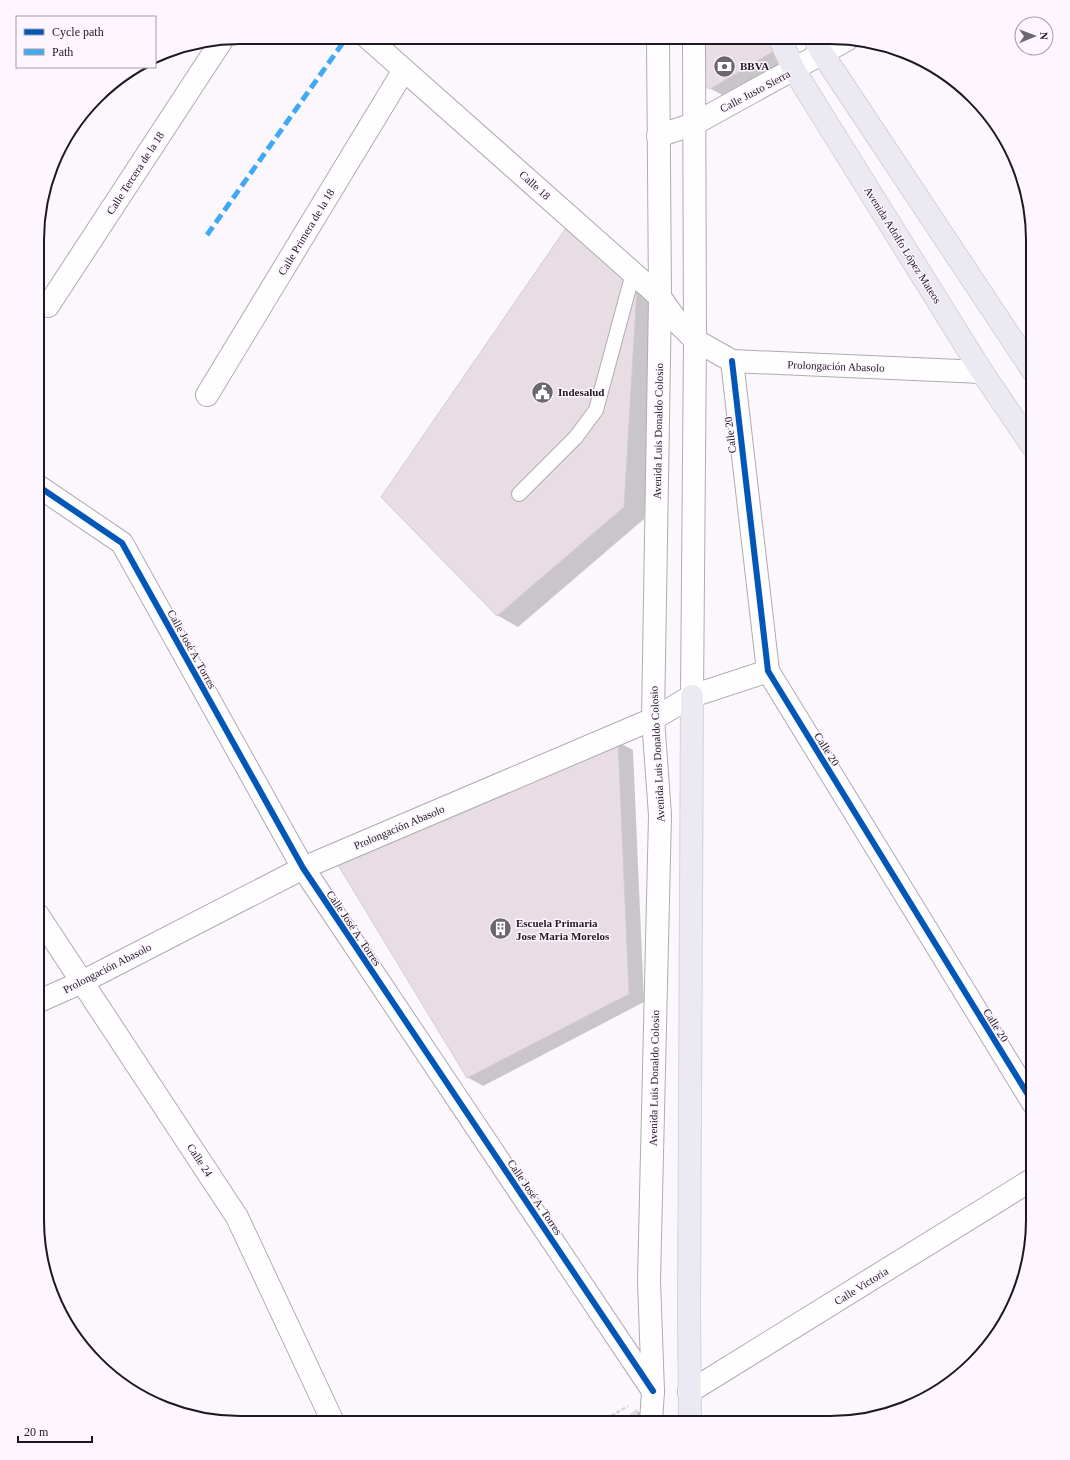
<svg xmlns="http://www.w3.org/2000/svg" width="1070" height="1460" font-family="Georgia,serif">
  <rect width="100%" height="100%" fill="#fcf7fd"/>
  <!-- shadow -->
  <g fill="#0003">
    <path d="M 701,38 L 785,39 L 793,57 L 726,97 L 702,84 Z"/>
    <path d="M 588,238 L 657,299 L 644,519 L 518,627 L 497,615 Z"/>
    <path d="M 618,742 L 633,750 L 644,1002 L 483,1086 L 467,1077 Z"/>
    <path d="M 637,1411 L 652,1419 L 653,1423 L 622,1422 Z"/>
  </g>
  <!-- building -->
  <g fill="#e9dde4" stroke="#d4ccd2">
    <path d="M 700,38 L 774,39 L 779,48 L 710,89 L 701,84 Z"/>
    <path d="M 568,225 L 637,287 L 624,507 L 497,616 L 381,497 Z"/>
    <path d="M 618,741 L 629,994 L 467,1078 L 338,865 Z"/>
    <path d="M 637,1410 L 638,1422 L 620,1422 Z"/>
  </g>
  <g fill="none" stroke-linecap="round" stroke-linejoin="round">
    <defs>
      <path id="lane" d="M 519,494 L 576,437 L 596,410 L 633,273"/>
      <g id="street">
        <path d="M 658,136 L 694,124 L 848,39"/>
        <path d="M 48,306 L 222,40"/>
        <path d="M 695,340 L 732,361 L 982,372"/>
        <path d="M 732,361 L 768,671 L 1033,1103"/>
        <path d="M 207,395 L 404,70"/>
        <path d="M 38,486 L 122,543 L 303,868 L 653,1391"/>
        <path d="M 38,915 L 237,1217 L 333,1422"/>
        <path d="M 37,1002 L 82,982 L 303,868 L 653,719 L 692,696 L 768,671"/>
        <path d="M 689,1392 L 1033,1179"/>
      </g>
      <g id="secondary">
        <path d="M 367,37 L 660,297 L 679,324 L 695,340"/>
        <path d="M 692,696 L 695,340 L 694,38"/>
        <path d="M 651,1422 L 653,1391 L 649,1281 L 660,815 L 653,719 L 660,297 L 658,38"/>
      </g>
      <g id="primary">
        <path d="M 780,39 L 794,70 L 982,372 L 1033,447"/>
        <path d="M 815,39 L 822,53 L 1033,371"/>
        <path d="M 690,1423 L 689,1312 L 692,696"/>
      </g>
    </defs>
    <!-- lane casing -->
    <use href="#lane" stroke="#b0abb2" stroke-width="16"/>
    <!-- street casing -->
    <use href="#street" stroke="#b0abb2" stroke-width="24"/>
    <!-- secondary casing -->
    <use href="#secondary" stroke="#b0abb2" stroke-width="24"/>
    <!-- primary casing -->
    <use href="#primary" stroke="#d6d2d6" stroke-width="24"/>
    <!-- path -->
    <path stroke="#d5d3d6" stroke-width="2.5" stroke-dasharray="4 2" stroke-linecap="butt" d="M 601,1422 L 628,1406"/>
    <!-- lane -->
    <use href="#lane" stroke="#fffeff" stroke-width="14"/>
    <!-- street -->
    <use href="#street" stroke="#fffeff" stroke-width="22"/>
    <!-- secondary -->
    <use href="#secondary" stroke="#fffeff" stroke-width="22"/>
    <!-- primary -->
    <use href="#primary" stroke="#ebe9f1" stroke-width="22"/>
    <!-- quiet -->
    <path stroke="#3fa9f5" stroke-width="5" stroke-dasharray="10 5" stroke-linecap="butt" d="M 207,235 L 347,37"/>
    <defs>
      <g id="cycleway">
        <path d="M 732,361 L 768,671 L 1033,1103"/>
        <path d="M 38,486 L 122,543 L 303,868 L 653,1391"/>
      </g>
    </defs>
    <!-- cycleway casing -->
    <use href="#cycleway" stroke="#fdf5ff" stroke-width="8"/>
    <!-- cycleway -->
    <use href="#cycleway" stroke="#0057b8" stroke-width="6"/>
  </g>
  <!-- icons -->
  <defs>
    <symbol id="bank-disc" viewBox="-11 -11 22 22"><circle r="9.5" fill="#6c666d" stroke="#fdf5ff"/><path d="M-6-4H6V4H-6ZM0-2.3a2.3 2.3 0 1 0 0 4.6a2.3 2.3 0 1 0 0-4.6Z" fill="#fff"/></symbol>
    <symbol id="civic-disc" viewBox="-11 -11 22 22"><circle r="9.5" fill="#6c666d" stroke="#fdf5ff"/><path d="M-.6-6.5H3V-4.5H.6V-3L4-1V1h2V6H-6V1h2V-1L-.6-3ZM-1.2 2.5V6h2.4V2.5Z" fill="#fff"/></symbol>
    <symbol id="building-disc" viewBox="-11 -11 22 22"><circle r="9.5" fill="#6c666d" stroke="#fdf5ff"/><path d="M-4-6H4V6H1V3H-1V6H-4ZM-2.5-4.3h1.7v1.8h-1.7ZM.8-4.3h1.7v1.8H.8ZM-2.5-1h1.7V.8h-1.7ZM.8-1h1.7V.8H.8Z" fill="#fff"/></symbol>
  </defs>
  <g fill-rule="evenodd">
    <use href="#bank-disc" x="712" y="54" width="25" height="25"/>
    <use href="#civic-disc" x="530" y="380" width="25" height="25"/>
    <use href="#building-disc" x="488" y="916" width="25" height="25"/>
  </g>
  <g text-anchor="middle" stroke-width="3" stroke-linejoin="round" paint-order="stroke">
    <!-- poi labels -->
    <g font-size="11" font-weight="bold" fill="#1f1820" stroke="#fdf5ff" text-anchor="start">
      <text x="740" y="70">BBVA</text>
      <text x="558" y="396">Indesalud</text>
      <text x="516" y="927">Escuela Primaria<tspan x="516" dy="13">Jose Maria Morelos</tspan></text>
    </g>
    <!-- street labels -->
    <g font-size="11" fill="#1f1820" stroke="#fdf5ff">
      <text transform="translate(755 91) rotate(-28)" y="4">Calle Justo Sierra</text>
      <text transform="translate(135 173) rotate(-57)" y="4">Calle Tercera de la 18</text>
      <text transform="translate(535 185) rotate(42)" y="4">Calle 18</text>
      <text transform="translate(306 232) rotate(-59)" y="4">Calle Primera de la 18</text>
      <text transform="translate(903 245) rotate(58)" y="4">Avenida Adolfo López Mateos</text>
      <text transform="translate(836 366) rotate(2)" y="4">Prolongación Abasolo</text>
      <text transform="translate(658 431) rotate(-89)" y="4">Avenida Luis Donaldo Colosio</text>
      <text transform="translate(730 435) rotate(-97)" y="4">Calle 20</text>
      <text transform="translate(192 649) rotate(61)" y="4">Calle José A. Torres</text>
      <text transform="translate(827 749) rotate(58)" y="4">Calle 20</text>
      <text transform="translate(657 754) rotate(-93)" y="4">Avenida Luis Donaldo Colosio</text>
      <text transform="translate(399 827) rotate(-23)" y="4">Prolongación Abasolo</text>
      <text transform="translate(354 928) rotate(56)" y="4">Calle José A. Torres</text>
      <text transform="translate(107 968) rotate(-27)" y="4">Prolongación Abasolo</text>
      <text transform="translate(996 1025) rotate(58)" y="4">Calle 20</text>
      <text transform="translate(654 1078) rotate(-89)" y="4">Avenida Luis Donaldo Colosio</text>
      <text transform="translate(200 1160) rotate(57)" y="4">Calle 24</text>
      <text transform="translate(535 1197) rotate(56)" y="4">Calle José A. Torres</text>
      <text transform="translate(861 1286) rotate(-32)" y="4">Calle Victoria</text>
    </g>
  </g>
  <!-- crop -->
  <path d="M0 0H1070V1460H0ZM240 44H830A196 196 0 0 1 1026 240V1220A196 196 0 0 1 830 1416H240A196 196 0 0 1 44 1220V240A196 196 0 0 1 240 44Z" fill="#fdf5ff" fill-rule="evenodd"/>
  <path fill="none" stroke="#1f1820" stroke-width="2" d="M240 44H830A196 196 0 0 1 1026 240V1220A196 196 0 0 1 830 1416H240A196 196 0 0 1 44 1220V240A196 196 0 0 1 240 44Z"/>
  <!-- legend -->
  <rect x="16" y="16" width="140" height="52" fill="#fdf5ff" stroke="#a49da6"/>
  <rect x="24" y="29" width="20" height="6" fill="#0057b8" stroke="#a49da6"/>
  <text x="52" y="36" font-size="12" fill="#1f1820">Cycle path</text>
  <rect x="24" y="49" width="20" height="6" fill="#3fa9f5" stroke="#a49da6"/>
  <text x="52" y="56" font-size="12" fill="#1f1820">Path</text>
  <!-- north arrow -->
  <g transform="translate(1034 36) rotate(89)"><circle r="19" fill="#fdf5ff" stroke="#a49da6"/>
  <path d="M0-3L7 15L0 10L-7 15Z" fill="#6c666d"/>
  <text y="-6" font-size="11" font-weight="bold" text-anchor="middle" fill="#1f1820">N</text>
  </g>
  <!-- scale -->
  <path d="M18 1436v6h74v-6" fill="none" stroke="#1f1820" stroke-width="2"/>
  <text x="24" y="1436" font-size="12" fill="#1f1820" stroke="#fdf5ff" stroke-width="3" paint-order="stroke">20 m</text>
</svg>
